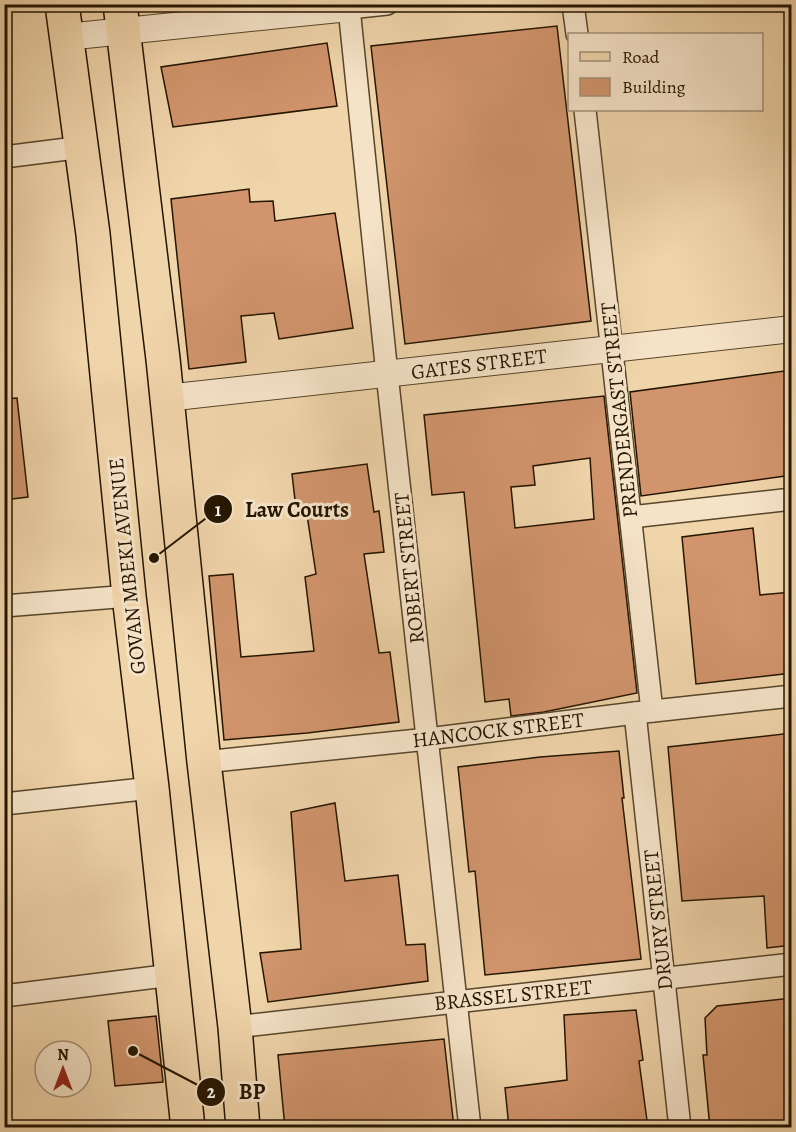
<svg xmlns="http://www.w3.org/2000/svg" width="796" height="1132" font-family="Alegreya,serif">
  <rect width="100%" height="100%" fill="#f0d4aa"/>
  <filter id="stains"><feTurbulence type="fractalNoise" baseFrequency=".00333" numOctaves="4"/><feColorMatrix values="0 0 0 0 .2 0 0 0 0 .09 0 0 0 0 .02 0 0 0 .5 -.17"/></filter>
  <radialGradient id="worn" r=".72"><stop offset=".6" stop-color="#630" stop-opacity="0"/><stop offset="1" stop-color="#630" stop-opacity=".3"/></radialGradient>
  <!-- building -->
  <g fill="#d1946c" stroke="#241500" stroke-width="1.5" fill-rule="evenodd">
    <path d="M 557,26 L 591,321 L 405,344 L 371,46 Z"/>
    <path d="M 327,43 L 337,106 L 173,127 L 161,67 Z"/>
    <path d="M 249,189 L 250,202 L 273,201 L 275,221 L 335,213 L 353,328 L 279,339 L 274,313 L 241,316 L 246,362 L 189,369 L 171,199 Z"/>
    <path d="M 792,370 L 792,475 L 641,496 L 630,392 Z"/>
    <path d="M 604,396 L 637,693 L 544,712 L 511,716 L 509,699 L 485,702 L 464,492 L 432,495 L 424,415 ZM 590,458 L 594,519 L 515,528 L 511,487 L 535,485 L 533,466 Z"/>
    <path d="M 17,398 L 28,497 L 4,500 L 4,399 Z"/>
    <path d="M 367,464 L 374,512 L 379,511 L 384,552 L 364,554 L 379,653 L 390,652 L 399,722 L 307,733 L 224,740 L 209,576 L 233,574 L 241,657 L 314,651 L 305,577 L 316,574 L 307,515 L 297,517 L 292,474 Z"/>
    <path d="M 753,528 L 760,595 L 792,592 L 792,673 L 696,684 L 682,537 Z"/>
    <path d="M 792,733 L 792,945 L 767,948 L 764,896 L 682,901 L 668,747 Z"/>
    <path d="M 619,751 L 624,798 L 622,798 L 641,959 L 485,975 L 475,871 L 469,872 L 458,767 L 540,757 Z"/>
    <path d="M 335,803 L 345,881 L 398,875 L 406,945 L 425,944 L 428,981 L 268,1002 L 260,953 L 301,949 L 291,812 Z"/>
    <path d="M 792,998 L 792,1128 L 710,1128 L 703,1055 L 707,1055 L 705,1018 L 717,1006 Z"/>
    <path d="M 636,1010 L 643,1060 L 639,1061 L 648,1128 L 509,1128 L 505,1088 L 567,1080 L 564,1015 Z"/>
    <path d="M 156,1016 L 163,1082 L 115,1086 L 108,1021 Z"/>
    <path d="M 444,1039 L 454,1128 L 285,1128 L 278,1055 Z"/>
  </g>
  <g fill="none" stroke-linecap="round" stroke-linejoin="round">
    <defs>
      <g id="minor">
        <path d="M 387,4 L 349,8 L 387,374 L 470,1128"/>
        <path d="M 573,4 L 577,34"/>
        <path d="M 585,110 L 652,711"/>
        <path d="M 4,157 L 83,147"/>
        <path d="M 631,517 L 792,499"/>
        <path d="M 4,606 L 129,596"/>
        <path d="M 635,713 L 680,1128"/>
        <path d="M 204,762 L 428,739 L 635,713 L 792,696"/>
        <path d="M 4,804 L 152,788"/>
        <path d="M 4,996 L 172,975"/>
        <path d="M 235,1027 L 792,964"/>
      </g>
      <g id="tertiary">
        <path d="M 66,37 L 349,8 L 352,4"/>
        <path d="M 166,398 L 792,329"/>
      </g>
      <g id="primary">
        <path d="M 62,4 L 93,234 L 129,596 L 152,788 L 188,1128"/>
        <path d="M 120,4 L 163,359 L 204,762 L 235,1027 L 243,1128"/>
      </g>
    </defs>
    <!-- minor casing -->
    <use href="#minor" stroke="#57452a" stroke-width="24"/>
    <!-- tertiary casing -->
    <use href="#tertiary" stroke="#57452a" stroke-width="28"/>
    <!-- primary casing -->
    <use href="#primary" stroke="#241500" stroke-width="36"/>
    <!-- minor -->
    <use href="#minor" stroke="#f5e3c8" stroke-width="21"/>
    <!-- tertiary -->
    <use href="#tertiary" stroke="#f5e3c8" stroke-width="26"/>
    <!-- primary -->
    <use href="#primary" stroke="#f0d4aa" stroke-width="33"/>
  </g>
  <g text-anchor="middle" stroke-width="6" stroke-linejoin="round" paint-order="stroke">
    <!-- street labels -->
    <g font-size="21" fill="#241500" stroke="#f5e3c8">
      <text transform="translate(479 364) rotate(-7)" y="7">GATES STREET</text>
      <text transform="translate(619 410) rotate(-96)" y="7">PRENDERGAST STREET</text>
      <text transform="translate(127 566) rotate(-96)" y="7">GOVAN MBEKI AVENUE</text>
      <text transform="translate(409 568) rotate(-96)" y="7">ROBERT STREET</text>
      <text transform="translate(498 730) rotate(-7)" y="7">HANCOCK STREET</text>
      <text transform="translate(658 920) rotate(-96)" y="7">DRURY STREET</text>
      <text transform="translate(513 995) rotate(-6)" y="7">BRASSEL STREET</text>
    </g>
  </g>
  <!-- callouts -->
  <path fill="none" stroke="#241500" stroke-width="2" d="M154 558L218 509M133 1051L211 1092"/>
  <g fill="#241500" stroke="#f5e3c8" stroke-width="2">
    <circle cx="154" cy="558" r="6"/>
    <circle cx="133" cy="1051" r="6"/>
    <circle cx="218" cy="509" r="15"/>
    <circle cx="211" cy="1092" r="15"/>
  </g>
  <g font-size="18" text-anchor="middle" font-weight="bold" fill="#fff">
    <text x="218" y="516">1</text>
    <text x="211" y="1098">2</text>
  </g>
  <g font-size="22" text-anchor="middle" font-weight="bold" fill="#241500" stroke="#f5e3c8" stroke-width="6" stroke-linejoin="round" paint-order="stroke">
    <text x="297" y="517">Law Courts</text>
    <text x="252" y="1099">BP</text>
  </g>
  <!-- margin -->
  <rect width="796" height="1132" fill="none" stroke="#f0d4aa" stroke-width="24"/>
  <rect x="6" y="6" width="784" height="1120" fill="none" stroke="#241500" stroke-width="3"/>
  <rect x="12" y="12" width="772" height="1108" fill="none" stroke="#241500" stroke-width="1.5"/>
  <!-- legend -->
  <rect x="568" y="33" width="195" height="78" fill="#f5e3c8" stroke="#a19178" stroke-width="1.5"/>
  <rect x="580" y="52" width="30" height="9" fill="#f0d4aa" stroke="#a19178" stroke-width="1.5"/>
  <text x="622" y="63" font-size="18" fill="#241500">Road</text>
  <rect x="580" y="78" width="30" height="18" fill="#d1946c" stroke="#a19178" stroke-width="1.5"/>
  <text x="622" y="93" font-size="18" fill="#241500">Building</text>
  <!-- north arrow -->
  <g transform="translate(63 1069)"><circle r="28" fill="#f5e3c8" stroke="#a19178" stroke-width="1.5"/>
  <path d="M0-4.5L10 22L0 15L-10 22Z" fill="#8f2418"/>
  <text y="-9" font-size="16" font-weight="bold" text-anchor="middle" fill="#241500">N</text>
  </g>
  <rect width="100%" height="100%" filter="url(#stains)"/>
  <rect width="100%" height="100%" fill="url(#worn)"/>
</svg>
